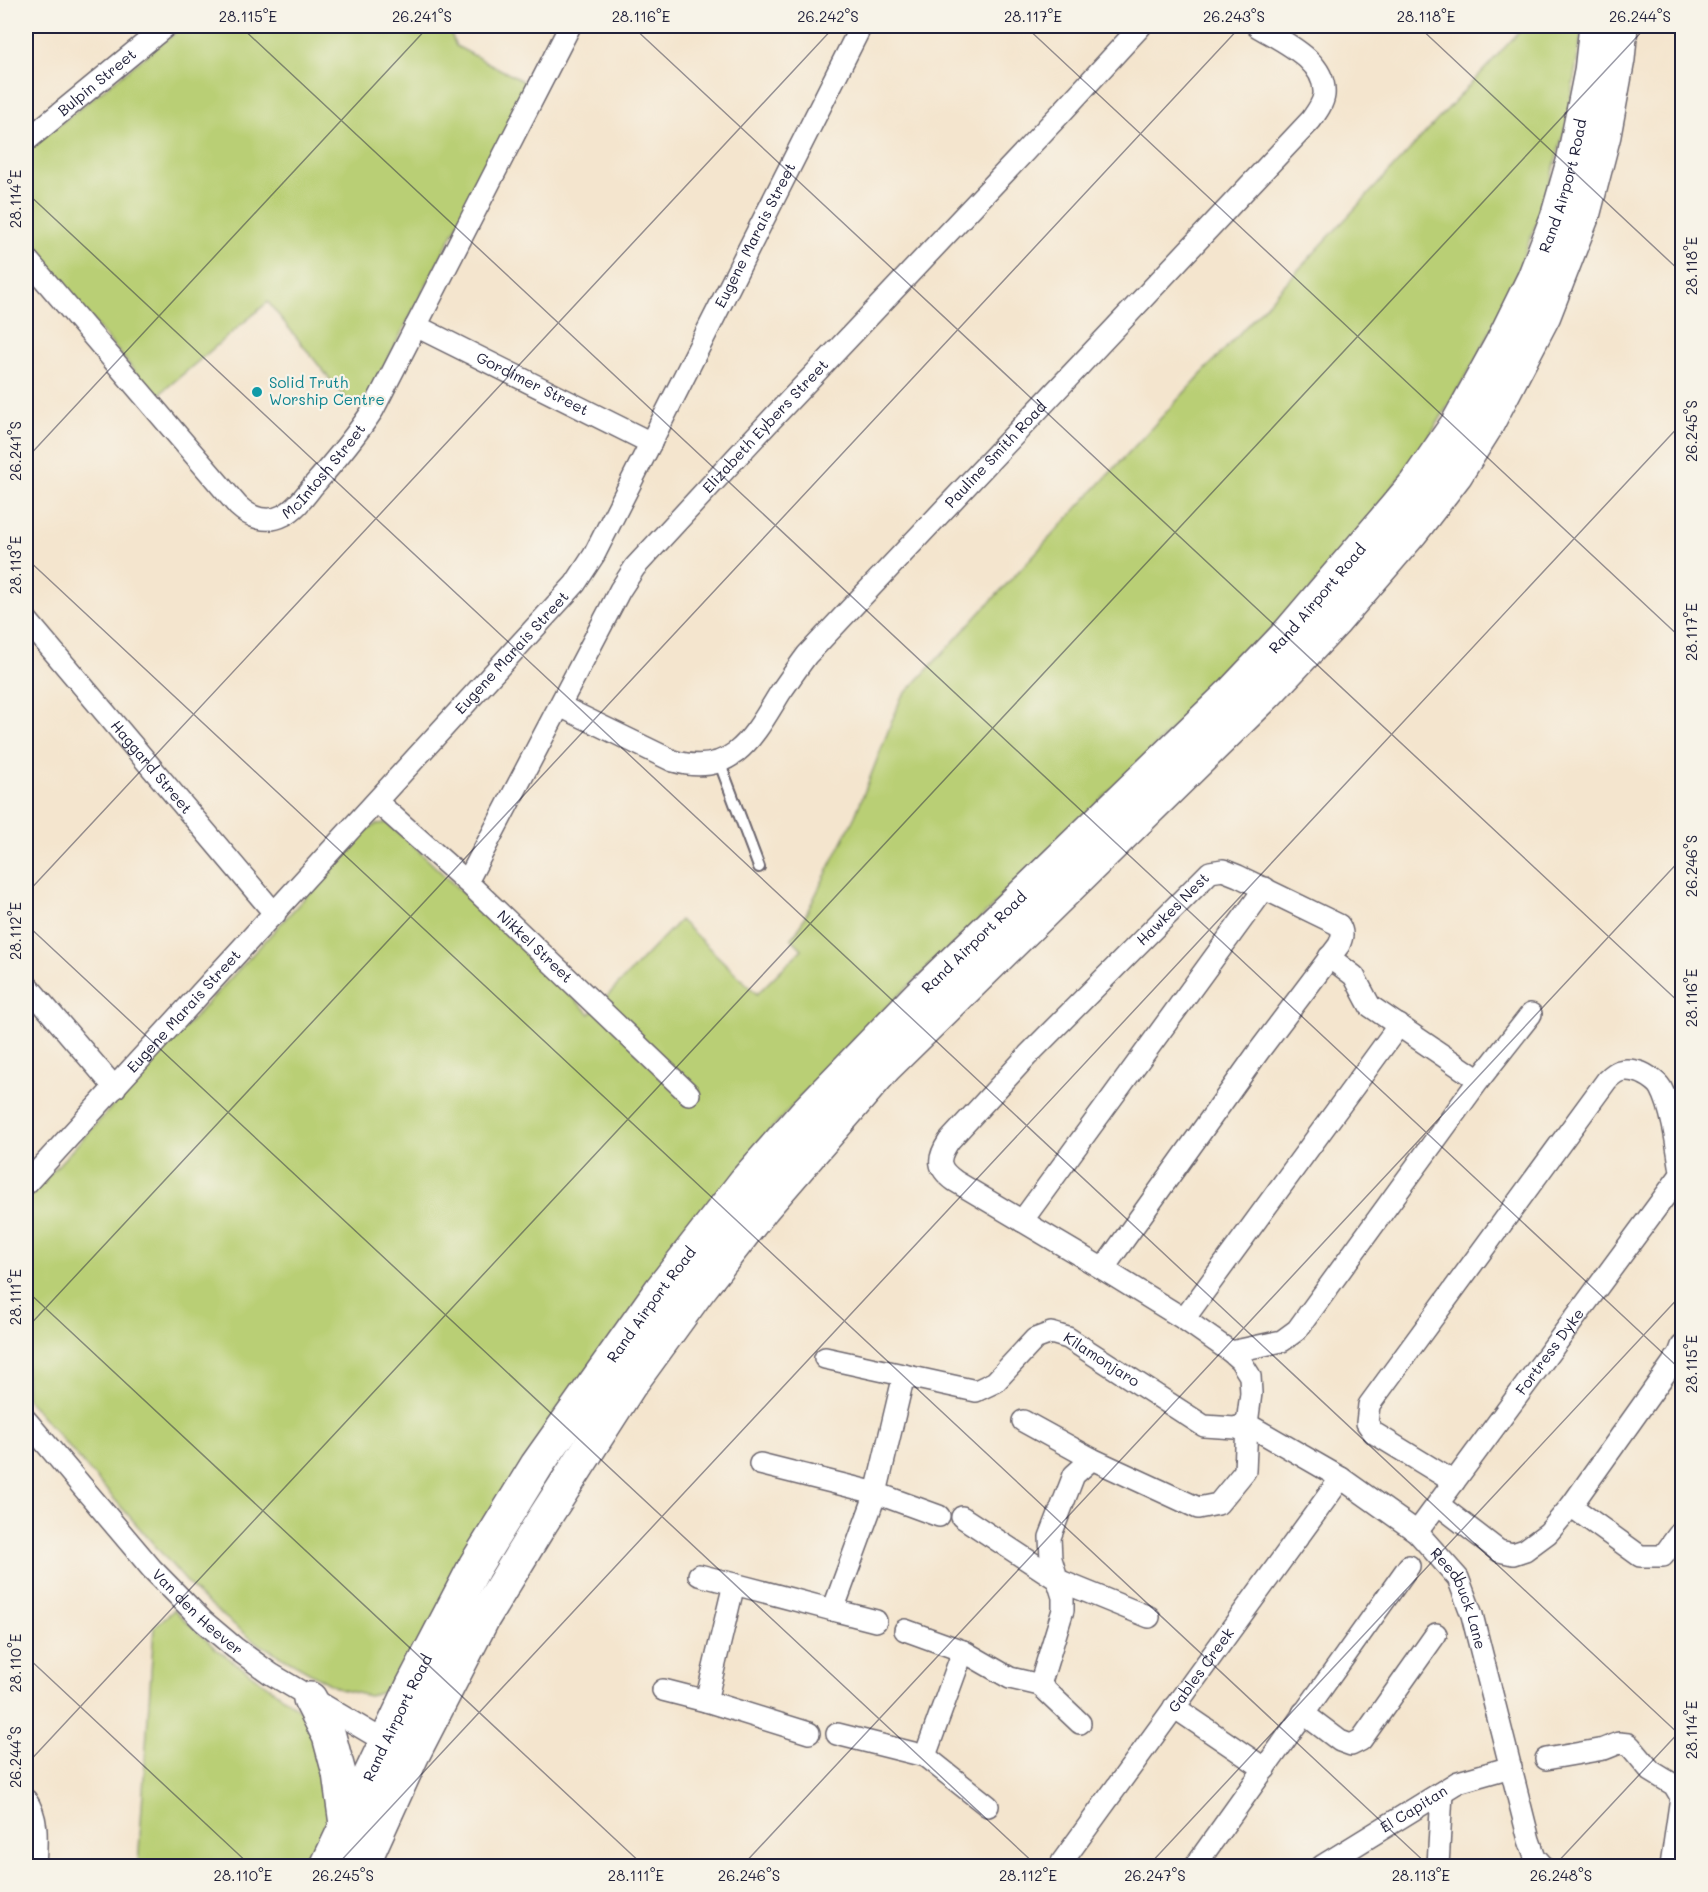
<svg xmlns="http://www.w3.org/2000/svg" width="1708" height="1892" font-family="Mali,sans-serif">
  <rect width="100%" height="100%" fill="#f7f3e8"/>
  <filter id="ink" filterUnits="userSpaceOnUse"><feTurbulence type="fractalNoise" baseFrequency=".0167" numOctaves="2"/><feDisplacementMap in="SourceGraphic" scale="12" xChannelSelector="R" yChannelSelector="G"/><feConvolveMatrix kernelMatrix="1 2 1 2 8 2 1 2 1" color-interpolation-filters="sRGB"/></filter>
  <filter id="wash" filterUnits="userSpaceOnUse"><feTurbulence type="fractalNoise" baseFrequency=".008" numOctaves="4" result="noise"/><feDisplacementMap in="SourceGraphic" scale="24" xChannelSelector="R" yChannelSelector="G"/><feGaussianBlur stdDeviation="1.35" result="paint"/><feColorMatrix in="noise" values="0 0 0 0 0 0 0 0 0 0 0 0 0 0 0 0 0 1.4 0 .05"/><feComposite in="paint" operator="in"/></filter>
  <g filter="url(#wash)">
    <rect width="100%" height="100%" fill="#f4e5ce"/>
    <!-- green -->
    <g fill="#b9cf74" stroke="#6e7858" stroke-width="1.5">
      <path d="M 184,26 L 448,26 L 456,46 L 530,85 L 363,407 L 350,404 L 268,302 L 156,397 L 26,241 L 26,151 Z"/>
      <path d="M 1518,26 L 1583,26 L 1566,125 L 1543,205 L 1511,289 L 1477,358 L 1431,434 L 1369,519 L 1301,602 L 988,911 L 868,1025 L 758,1143 L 421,1642 L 391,1690 L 369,1696 L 339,1689 L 254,1641 L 199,1596 L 26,1398 L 26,1200 L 368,829 L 377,824 L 387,823 L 406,839 L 590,1014 L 680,920 L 757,994 L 802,949 L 791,938 L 798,930 L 855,816 L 901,698 L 1519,32 Z"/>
      <path d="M 174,1610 L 215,1648 L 287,1700 L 306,1716 L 320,1739 L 333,1822 L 316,1866 L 138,1866 L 154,1627 Z"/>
    </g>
  </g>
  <g filter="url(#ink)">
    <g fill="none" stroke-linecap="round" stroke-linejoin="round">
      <defs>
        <path id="service" d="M 719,761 L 759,867"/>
        <g id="minor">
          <path id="s1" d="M 26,141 L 166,26"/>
          <path id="s2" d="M 26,258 L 238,506 C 251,518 267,524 284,515 C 296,509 305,496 313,486 C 335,461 355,437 373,410 L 570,26"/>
          <path id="s3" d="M 416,326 L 651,443"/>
          <path id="s4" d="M 26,619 L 275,914"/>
          <path id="s5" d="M 560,706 L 673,761 C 733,778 753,737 780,693 C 789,680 798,667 807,655 L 1311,120 C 1316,113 1323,104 1324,95 C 1327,60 1281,41 1257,26"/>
          <path id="s6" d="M 377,802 L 467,882 L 689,1094"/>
          <path id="s7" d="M 467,882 L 620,590 L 635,567 L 770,421 L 1063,111 L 1141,26"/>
          <path d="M 1329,957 L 1354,976 L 1370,1006 L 1479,1080"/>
          <path d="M 26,984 L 115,1088"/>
          <path id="s8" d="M 26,1184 L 575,584 L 594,555 L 628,488 L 861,26"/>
          <path d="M 1022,1221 L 1265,888"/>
          <path d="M 1184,1319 L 1399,1025"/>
          <path d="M 1231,1352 L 1282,1341 L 1297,1330 L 1479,1080 L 1531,1014"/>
          <path id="s9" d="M 825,1358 L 976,1391 L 995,1382 L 1035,1339 L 1051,1333 L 1068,1338 L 1204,1426 L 1235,1428 L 1247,1424"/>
          <path id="s10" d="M 26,1420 L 152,1569 L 203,1621 L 235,1648 L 271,1674 L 396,1748"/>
          <path d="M 1023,1421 L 1092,1459"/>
          <path id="s11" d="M 1247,1424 L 1341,1478 L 1417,1532 L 1458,1578 L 1472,1615 L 1529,1840 L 1535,1857 L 1543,1866"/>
          <path d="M 760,1464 L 876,1493 L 939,1516"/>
          <path d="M 1454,1482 L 1374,1433 L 1367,1423 L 1369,1405 L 1607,1080 C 1616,1071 1622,1068 1635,1071 C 1643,1072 1657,1081 1661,1088 C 1673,1110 1678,1153 1682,1178"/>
          <path d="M 1439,1505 L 1499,1551 L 1513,1554 L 1525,1550 L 1548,1533 L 1571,1506 L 1679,1354 L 1682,1346"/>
          <path d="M 1571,1506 L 1640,1556 L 1663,1556 L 1682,1530"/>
          <path d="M 962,1517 L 1058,1580 L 1149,1617"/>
          <path id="s12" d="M 1417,1532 L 1682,1173"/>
          <path d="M 699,1575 L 734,1584"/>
          <path d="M 833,1610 L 876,1621"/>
          <path d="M 905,1630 L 963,1651"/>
          <path d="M 1040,1685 L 1080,1723"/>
          <path d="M 663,1690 L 706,1701"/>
          <path d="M 1174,1707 L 1265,1769"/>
          <path d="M 1303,1713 L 1340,1741 L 1351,1745 L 1361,1740 L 1436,1634"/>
          <path d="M 809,1733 L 706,1701 L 734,1584 L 833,1610 L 876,1493 L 904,1375"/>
          <path id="s13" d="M 837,1734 L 925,1756 L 963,1651 L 1010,1678 L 1040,1685 L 1063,1610 L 1063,1597 L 1051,1559 L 1050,1537 L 1074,1475 L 1092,1459 L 1198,1508 L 1218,1504 L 1245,1471 L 1247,1424 L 1251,1393 L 1250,1376 L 1240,1360 L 1231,1352 L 1184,1319 L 1103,1269 L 955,1181 C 937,1168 937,1159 949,1141 L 1028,1055 L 1210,872 L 1223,870 L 1238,876 L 1339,925 C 1344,933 1342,938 1339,945 L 1259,1051 L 1103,1269"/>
          <path d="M 925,1756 L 988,1806"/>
          <path d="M 1546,1759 L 1604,1749 L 1619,1743 L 1628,1744 L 1631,1747 L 1651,1771 L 1674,1785 L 1681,1797 L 1671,1866"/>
          <path d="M 26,1800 C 40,1820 36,1844 35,1866"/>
          <path id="s14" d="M 1062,1862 L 1341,1478"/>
          <path d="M 1195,1866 L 1409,1566"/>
          <path id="s15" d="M 1322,1866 L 1458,1782 L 1511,1767"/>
          <path d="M 1438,1866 L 1442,1792"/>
        </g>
        <g id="primary">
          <path d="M 310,1699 L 329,1736 L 339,1773 L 346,1824"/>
          <path id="s16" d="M 327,1866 L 413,1685 L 475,1566 L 537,1465 L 661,1290 L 745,1182 L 806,1113 L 920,995 L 1233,692 L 1289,633 L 1415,485 L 1458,423 L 1502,343 L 1534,278 L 1557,218 L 1573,162 L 1591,72 L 1596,26"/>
          <path d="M 362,1866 L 412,1756 L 483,1618 L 541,1523 L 629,1386 L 698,1291 L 763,1208 L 885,1067 L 1268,692 L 1334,622 L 1412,531 L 1456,474 L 1485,428 L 1544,315 L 1584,212 L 1604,135 L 1618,59 L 1621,26"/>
        </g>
      </defs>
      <!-- service casing -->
      <use href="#service" stroke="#6c666e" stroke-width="14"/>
      <!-- minor casing -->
      <use href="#minor" stroke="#6c666e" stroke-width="24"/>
      <!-- primary casing -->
      <use href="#primary" stroke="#6c666e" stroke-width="36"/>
      <!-- service -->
      <use href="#service" stroke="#fff" stroke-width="10"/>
      <!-- minor -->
      <use href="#minor" stroke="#fff" stroke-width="21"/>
      <!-- primary -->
      <use href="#primary" stroke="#fff" stroke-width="33"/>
    </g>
  </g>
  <!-- ticks -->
  <path fill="none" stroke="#22223b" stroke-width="1.5" stroke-opacity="0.45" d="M 240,26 L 1682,1371M 632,26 L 1682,1005M 1025,26 L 1682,639M 1418,26 L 1682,273M 26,192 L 1682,1737M 26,459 L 429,26M 26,558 L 1429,1866M 26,894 L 835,26M 26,924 L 1037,1866M 26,1290 L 644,1866M 26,1329 L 1241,26M 26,1656 L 251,1866M 26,1765 L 1647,26M 336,1866 L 1682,423M 742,1866 L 1682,858M 1148,1866 L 1682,1294M 1554,1866 L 1682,1729"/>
  <!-- markers -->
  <circle fill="#0f9aa8" stroke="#f7f3e8" stroke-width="2" cx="257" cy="392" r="6"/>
  <g text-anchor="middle" stroke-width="4.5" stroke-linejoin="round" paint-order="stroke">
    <!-- street labels -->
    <g font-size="15" fill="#22223b" stroke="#f7f3e8">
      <text dy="5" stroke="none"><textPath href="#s1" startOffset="92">Bulpin Street</textPath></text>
      <text dy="5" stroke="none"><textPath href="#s16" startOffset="2108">Rand Airport Road</textPath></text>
      <text dy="5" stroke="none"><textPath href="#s8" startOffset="1206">Eugene Marais Street</textPath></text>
      <text dy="5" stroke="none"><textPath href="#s3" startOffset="130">Gordimer Street</textPath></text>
      <text dy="5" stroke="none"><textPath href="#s7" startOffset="549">Elizabeth Eybers Street</textPath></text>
      <text dy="5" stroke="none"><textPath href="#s5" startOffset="588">Pauline Smith Road</textPath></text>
      <text dy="5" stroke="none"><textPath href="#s2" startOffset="436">McIntosh Street</textPath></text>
      <text dy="5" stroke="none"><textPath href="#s16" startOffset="1622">Rand Airport Road</textPath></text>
      <text dy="5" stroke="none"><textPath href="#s8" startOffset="720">Eugene Marais Street</textPath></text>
      <text dy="5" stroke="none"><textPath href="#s4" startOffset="194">Haggard Street</textPath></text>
      <text dy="5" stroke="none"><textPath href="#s13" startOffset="1532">Hawkes Nest</textPath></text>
      <text dy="5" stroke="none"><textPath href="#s16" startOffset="1136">Rand Airport Road</textPath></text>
      <text dy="5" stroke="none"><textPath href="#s6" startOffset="214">Nikkel Street</textPath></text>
      <text dy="5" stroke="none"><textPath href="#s8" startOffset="234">Eugene Marais Street</textPath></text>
      <text dy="5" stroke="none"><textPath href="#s16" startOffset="650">Rand Airport Road</textPath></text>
      <text dy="5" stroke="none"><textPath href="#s12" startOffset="224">Fortress Dyke</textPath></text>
      <text dy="5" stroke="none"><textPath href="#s9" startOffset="309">Kilamonjaro</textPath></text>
      <text dy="5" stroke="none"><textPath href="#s11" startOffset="282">Reedbuck Lane</textPath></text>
      <text dy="5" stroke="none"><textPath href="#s10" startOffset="258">Van den Heever</textPath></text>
      <text dy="5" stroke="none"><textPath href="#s14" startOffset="237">Gables Creek</textPath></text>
      <text dy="5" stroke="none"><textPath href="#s16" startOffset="164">Rand Airport Road</textPath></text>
      <text dy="5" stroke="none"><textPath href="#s15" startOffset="108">El Capitan</textPath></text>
    </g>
    <!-- culture labels -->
    <g font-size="15" fill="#0d838f" stroke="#f7f3e8" text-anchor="start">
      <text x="269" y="388">Solid Truth<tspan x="269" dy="17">Worship Centre</tspan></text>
    </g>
  </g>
  <!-- margin -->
  <rect width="1708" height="1892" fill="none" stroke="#f7f3e8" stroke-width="66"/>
  <rect x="33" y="33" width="1642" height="1826" fill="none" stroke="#22223b" stroke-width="2"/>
  <g font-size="15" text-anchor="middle" fill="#22223b">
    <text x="248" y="22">28.115°E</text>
    <text x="422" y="22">26.241°S</text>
    <text x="641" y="22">28.116°E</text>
    <text x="828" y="22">26.242°S</text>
    <text x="1033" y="22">28.117°E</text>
    <text x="1234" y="22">26.243°S</text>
    <text x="1426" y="22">28.118°E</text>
    <text x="1640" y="22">26.244°S</text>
    <text transform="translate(16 199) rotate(-90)" y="5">28.114°E</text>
    <text transform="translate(1692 266) rotate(-90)" y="5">28.118°E</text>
    <text transform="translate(1692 431) rotate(-90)" y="5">26.245°S</text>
    <text transform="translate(16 451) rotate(-90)" y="5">26.241°S</text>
    <text transform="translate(16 565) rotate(-90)" y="5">28.113°E</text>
    <text transform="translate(1692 632) rotate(-90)" y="5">28.117°E</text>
    <text transform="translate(1692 866) rotate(-90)" y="5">26.246°S</text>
    <text transform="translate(16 931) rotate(-90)" y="5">28.112°E</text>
    <text transform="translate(1692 998) rotate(-90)" y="5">28.116°E</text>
    <text transform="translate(16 1297) rotate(-90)" y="5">28.111°E</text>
    <text transform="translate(1692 1364) rotate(-90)" y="5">28.115°E</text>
    <text transform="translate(16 1663) rotate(-90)" y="5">28.110°E</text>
    <text transform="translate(1692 1730) rotate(-90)" y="5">28.114°E</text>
    <text transform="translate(16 1757) rotate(-90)" y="5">26.244°S</text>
    <text x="243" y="1881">28.110°E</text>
    <text x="343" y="1881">26.245°S</text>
    <text x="636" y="1881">28.111°E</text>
    <text x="749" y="1881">26.246°S</text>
    <text x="1028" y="1881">28.112°E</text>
    <text x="1155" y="1881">26.247°S</text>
    <text x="1421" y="1881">28.113°E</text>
    <text x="1561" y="1881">26.248°S</text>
  </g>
</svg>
